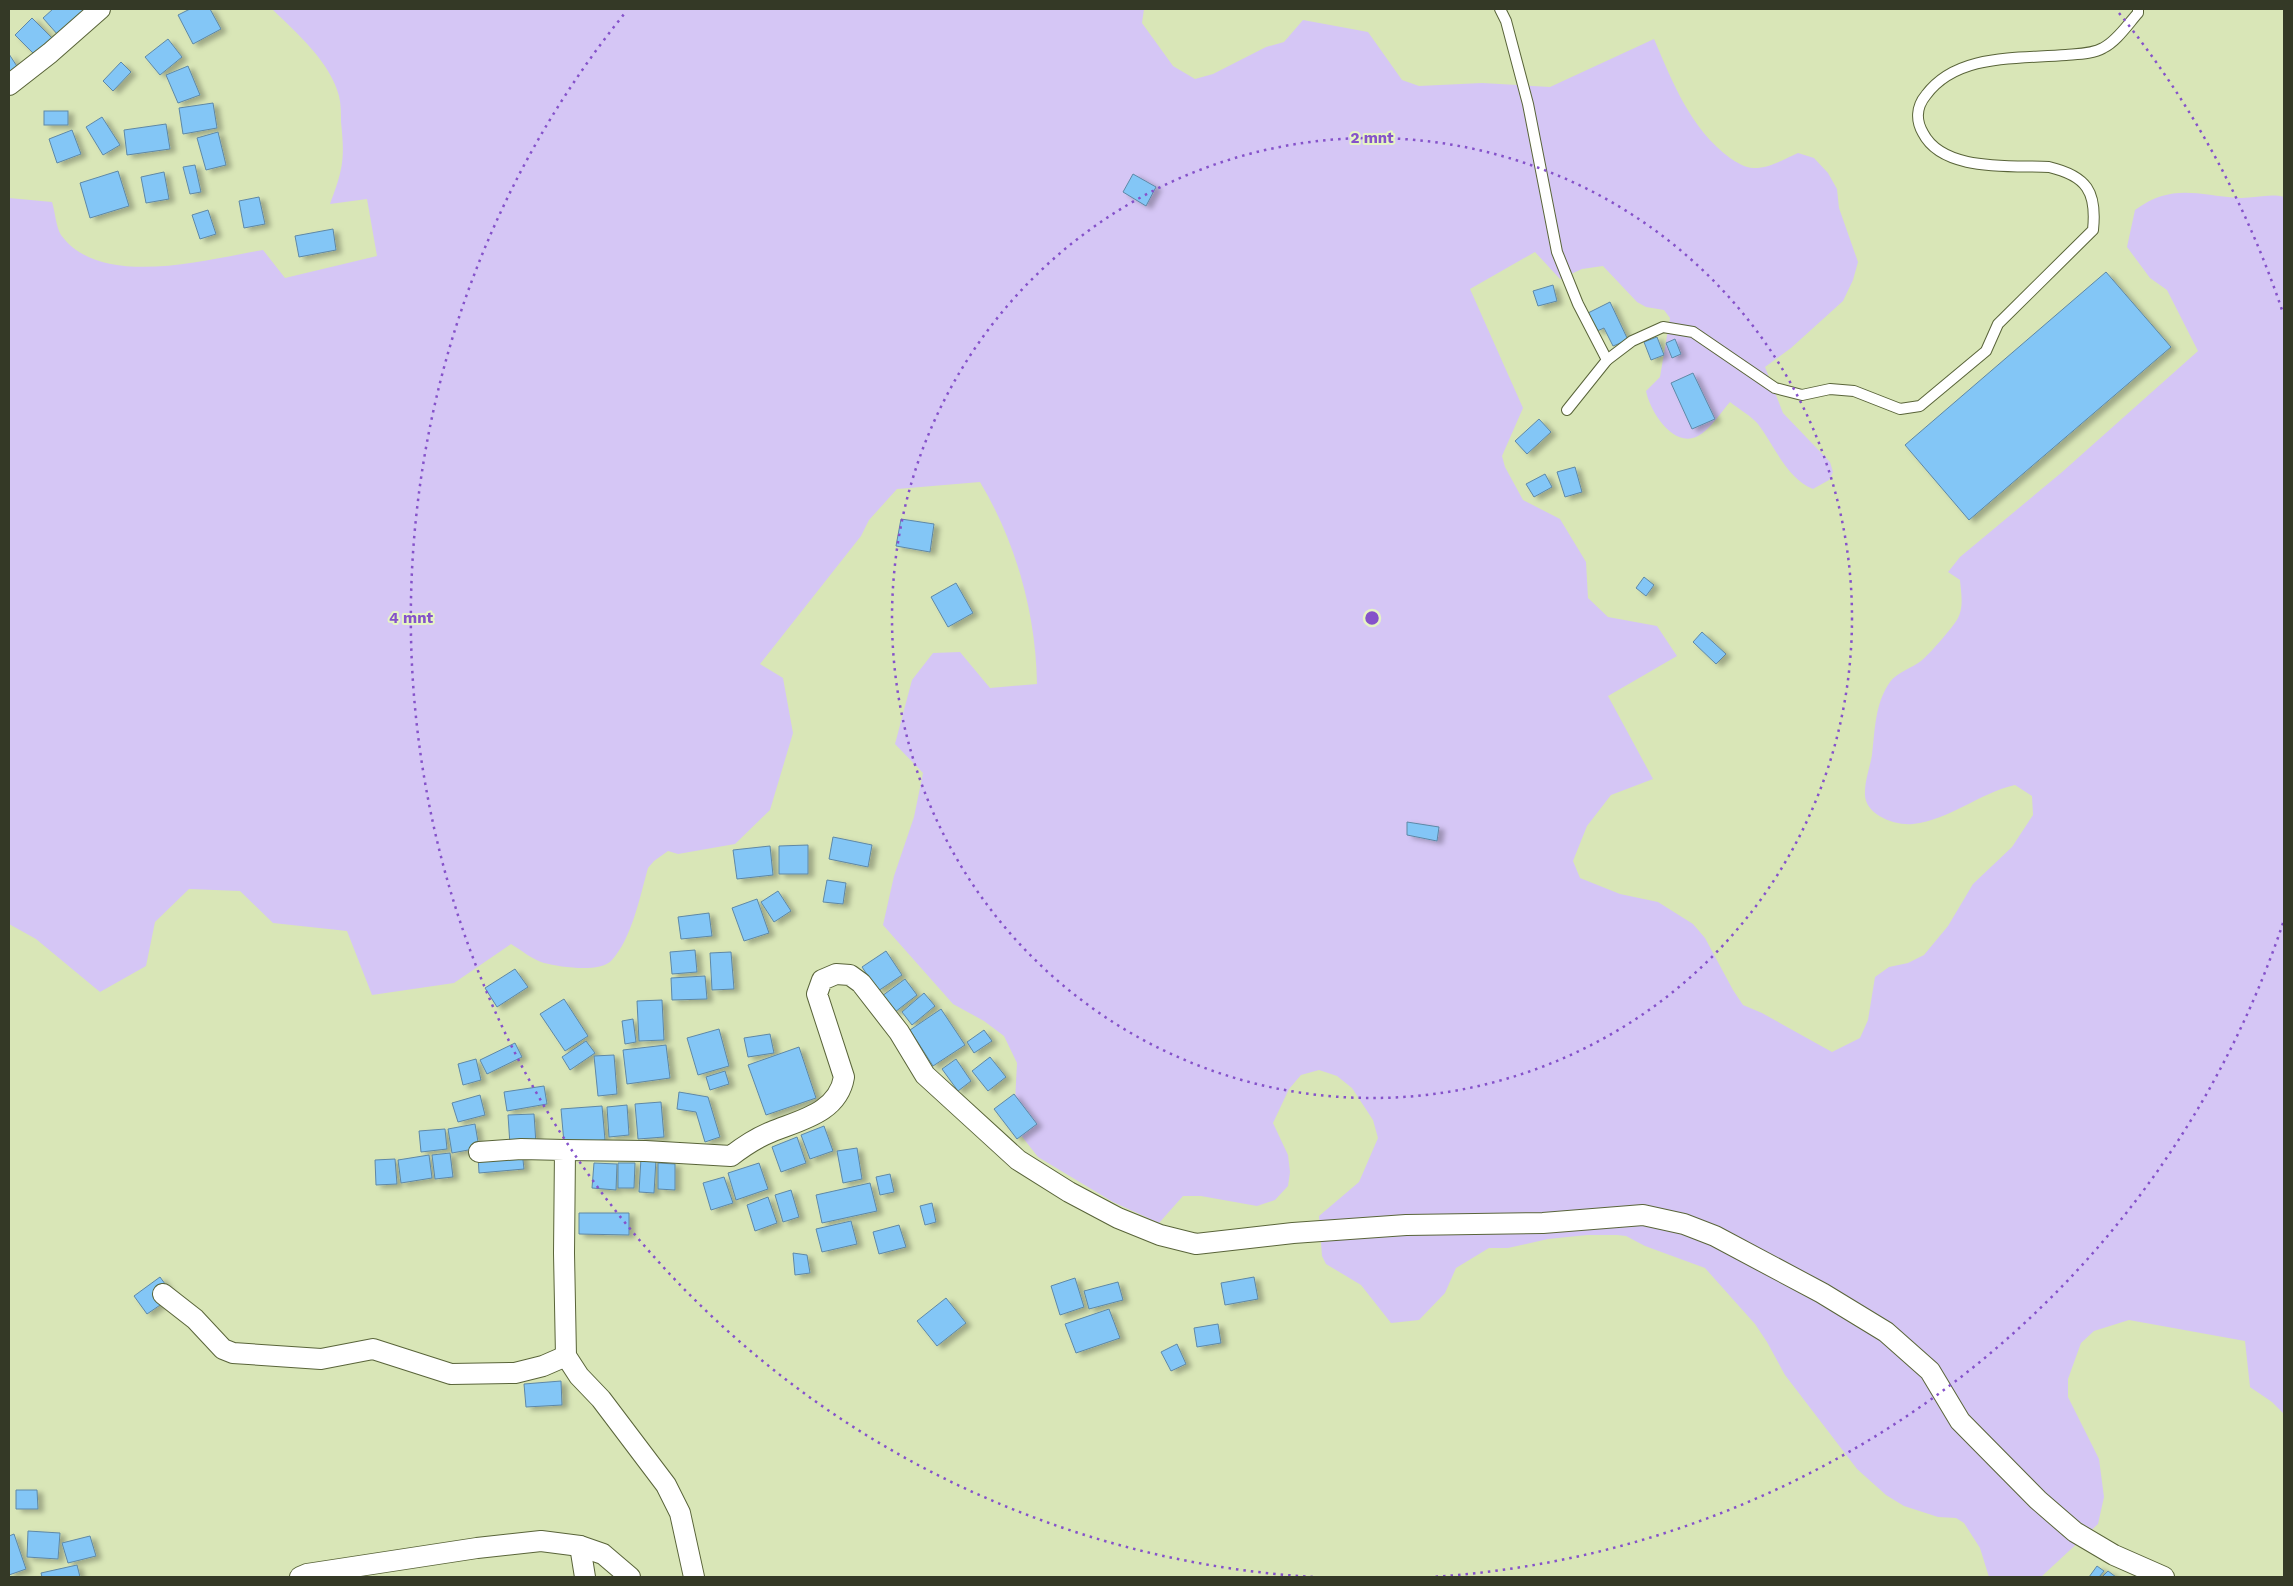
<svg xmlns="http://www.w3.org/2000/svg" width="2293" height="1586" font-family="'Work Sans',sans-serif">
  <defs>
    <filter id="shadow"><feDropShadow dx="5.5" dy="3" stdDeviation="2.5" flood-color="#0004"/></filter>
  </defs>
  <rect width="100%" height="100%" fill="#d9e6b7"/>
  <!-- green -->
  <path fill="#d5c6f5" d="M 272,9 L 1144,9 L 1142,23 L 1173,66 L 1195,79 L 1213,74 L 1266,47 L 1284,42 L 1303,20 L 1368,32 L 1402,80 L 1419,86 L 1482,83 L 1550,87 L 1654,39 C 1673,83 1690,128 1730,158 C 1736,162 1747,169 1755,168 C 1769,168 1785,159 1798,153 L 1814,158 L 1828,173 L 1837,189 L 1839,208 L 1858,262 L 1853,280 L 1843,301 L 1791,348 L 1765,367 L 1783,413 L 1830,462 L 1833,472 L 1829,480 L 1813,489 C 1787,479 1774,445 1758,424 C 1751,416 1739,409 1730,402 C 1721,412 1710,430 1698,436 C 1673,449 1650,411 1646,391 L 1660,377 L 1670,318 L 1664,310 L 1646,307 L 1637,302 L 1603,266 L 1582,269 L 1560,279 L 1535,252 L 1470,289 L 1523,408 L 1502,456 L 1505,467 L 1523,500 L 1560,519 L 1586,562 L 1588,598 L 1608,617 L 1657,626 L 1677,656 L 1608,696 L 1653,779 L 1611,795 L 1587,826 L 1573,861 L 1580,878 L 1620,894 L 1658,902 L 1693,924 L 1705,938 L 1733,990 L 1743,1005 L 1762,1013 L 1832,1052 L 1860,1038 L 1868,1020 L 1875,977 L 1889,967 L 1908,963 L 1924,955 L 1948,926 L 1973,884 L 2012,847 L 2033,815 L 2032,796 L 2015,785 C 1979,793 1950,820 1913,824 C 1894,826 1863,814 1865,792 C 1865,780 1870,767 1872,755 C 1875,730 1875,703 1890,682 C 1896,673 1912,668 1921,661 C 1928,656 1954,626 1958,618 C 1964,607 1961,592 1960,580 L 1948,572 L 1960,557 L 2061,473 L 2198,351 L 2167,290 L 2150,278 L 2127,247 L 2135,210 C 2172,183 2197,195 2238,198 C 2253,199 2269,193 2284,197 L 2284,1414 L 2272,1402 L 2250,1387 L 2245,1341 L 2129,1320 L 2094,1331 L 2081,1343 L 2068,1379 L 2068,1397 L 2099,1459 L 2104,1497 L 2098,1524 L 2041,1577 L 1989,1577 L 1980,1548 L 1964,1523 L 1956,1518 L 1938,1517 L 1904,1506 L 1886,1495 L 1857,1469 L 1785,1375 L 1767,1342 L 1755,1324 L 1705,1268 L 1645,1246 L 1626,1236 L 1617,1235 L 1587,1235 L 1548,1239 L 1508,1248 L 1489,1248 L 1456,1268 L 1445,1293 L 1419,1320 L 1391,1323 L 1361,1285 L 1326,1264 L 1322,1256 L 1319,1216 L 1359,1182 L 1378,1138 L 1373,1120 L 1352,1088 L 1337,1076 L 1319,1070 L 1301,1075 L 1289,1089 L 1273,1123 L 1288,1155 L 1290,1172 L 1288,1186 L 1275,1200 L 1257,1206 L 1201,1196 L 1183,1196 L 1159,1223 L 1113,1202 L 1038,1157 L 1016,1129 L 1014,1120 L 1017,1063 L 1004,1036 L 984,1021 L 953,1004 L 883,925 L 894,876 L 914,817 L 923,773 L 895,744 L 912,680 L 933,653 L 960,652 L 990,688 L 1037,684 C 1036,614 1016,542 980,482 L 897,489 L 869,520 L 861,536 L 760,664 L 783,678 L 793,733 L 770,810 L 735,844 L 678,854 L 668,851 L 654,861 L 648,868 C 640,896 632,939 611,961 C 599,973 560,967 544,963 C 533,960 521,950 511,944 L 454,983 L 372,995 L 347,931 L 273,923 L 240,891 L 189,889 L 155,922 L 146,966 L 100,992 L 36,939 L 9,924 L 9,198 L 52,202 C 55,211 56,227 61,235 C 101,290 208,259 263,250 L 285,278 L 377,256 L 367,199 L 330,204 C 343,170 345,159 341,122 C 341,114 341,104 339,96 C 331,63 296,32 272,9 Z"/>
  <!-- building -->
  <g fill="#83c6f6" stroke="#5e88a6" filter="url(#shadow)">
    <path d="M 53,9 L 82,9 L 84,11 L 58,35 L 43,18 Z"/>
    <path d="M 190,9 L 210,9 L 221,29 L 193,44 L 178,15 Z"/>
    <path d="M 32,18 L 53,39 L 36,56 L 15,35 Z"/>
    <path d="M 168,39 L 182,57 L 160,75 L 145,57 Z"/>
    <path d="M 9,54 L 20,71 L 9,79 Z"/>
    <path d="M 121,62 L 131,72 L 113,91 L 103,81 Z"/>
    <path d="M 188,66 L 200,95 L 178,103 L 166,75 Z"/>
    <path d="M 213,103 L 217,128 L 183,134 L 179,108 Z"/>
    <rect x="44" y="111" width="24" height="14"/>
    <path d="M 102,117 L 120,145 L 103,155 L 86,127 Z"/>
    <path d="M 166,124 L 170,149 L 127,155 L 124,130 Z"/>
    <path d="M 72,130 L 81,154 L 57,163 L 49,139 Z"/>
    <path d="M 218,132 L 226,165 L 206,170 L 197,138 Z"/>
    <path d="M 195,165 L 201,192 L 190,194 L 183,167 Z"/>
    <path d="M 118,171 L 129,206 L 90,218 L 80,183 Z"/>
    <path d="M 164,172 L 169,199 L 146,203 L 141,177 Z"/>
    <path d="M 1133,174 L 1156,187 L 1146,206 L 1123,192 Z"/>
    <path d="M 259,197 L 265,224 L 244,228 L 239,201 Z"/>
    <path d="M 208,210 L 216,234 L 200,239 L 192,215 Z"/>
    <path d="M 333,229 L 336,250 L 299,257 L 295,236 Z"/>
    <path d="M 2106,272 L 2171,347 L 1969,520 L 1905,445 Z"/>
    <path d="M 1553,285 L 1557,301 L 1538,306 L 1533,291 Z"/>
    <path d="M 1610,302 L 1628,340 L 1613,346 L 1604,328 L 1597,331 L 1588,313 Z"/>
    <path d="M 1657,337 L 1664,355 L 1651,360 L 1644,342 Z"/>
    <path d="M 1675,339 L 1681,354 L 1672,358 L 1666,343 Z"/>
    <path d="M 1693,373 L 1715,419 L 1692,429 L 1671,383 Z"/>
    <path d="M 1539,419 L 1551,432 L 1527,454 L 1515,441 Z"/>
    <path d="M 1575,467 L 1582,492 L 1565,497 L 1557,472 Z"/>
    <path d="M 1545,474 L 1552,487 L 1534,497 L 1526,484 Z"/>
    <path d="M 901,519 L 934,524 L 930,552 L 896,546 Z"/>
    <path d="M 1644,577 L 1654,585 L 1646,596 L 1636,588 Z"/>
    <path d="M 956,583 L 973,613 L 948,627 L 931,597 Z"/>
    <path d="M 1702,632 L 1726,654 L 1716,664 L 1693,642 Z"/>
    <path d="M 1407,822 L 1439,827 L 1437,841 L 1407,835 Z"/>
    <path d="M 833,837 L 872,845 L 868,867 L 829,859 Z"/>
    <path d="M 808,845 L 808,874 L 779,874 L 779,846 Z"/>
    <path d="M 770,846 L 773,875 L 737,879 L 733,850 Z"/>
    <path d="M 827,880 L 846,883 L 843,904 L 823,902 Z"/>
    <path d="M 778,891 L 791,911 L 774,922 L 761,902 Z"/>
    <path d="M 757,899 L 769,933 L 744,941 L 732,908 Z"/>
    <path d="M 709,913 L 712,936 L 681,939 L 678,917 Z"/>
    <path d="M 695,950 L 697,972 L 672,974 L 670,952 Z"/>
    <path d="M 886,951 L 902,975 L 878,991 L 862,967 Z"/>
    <path d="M 731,952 L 734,989 L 712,990 L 710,953 Z"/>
    <path d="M 515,969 L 528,987 L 497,1007 L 485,988 Z"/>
    <path d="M 705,976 L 707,999 L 672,1000 L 671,978 Z"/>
    <path d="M 905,979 L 917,995 L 895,1012 L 882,996 Z"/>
    <path d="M 924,993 L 935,1006 L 912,1025 L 902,1012 Z"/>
    <path d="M 564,999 L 588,1036 L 565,1051 L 540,1014 Z"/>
    <path d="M 662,1000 L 664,1040 L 639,1041 L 637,1001 Z"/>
    <path d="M 941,1009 L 965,1045 L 933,1066 L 910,1030 Z"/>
    <path d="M 633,1019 L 636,1042 L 625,1044 L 622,1021 Z"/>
    <path d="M 719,1029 L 729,1066 L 698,1075 L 687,1038 Z"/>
    <path d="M 984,1030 L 992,1041 L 974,1053 L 967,1042 Z"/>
    <path d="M 770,1034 L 774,1053 L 748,1057 L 744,1038 Z"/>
    <path d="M 586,1041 L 595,1053 L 570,1070 L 562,1057 Z"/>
    <path d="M 515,1043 L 522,1057 L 487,1074 L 480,1060 Z"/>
    <path d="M 666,1045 L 670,1078 L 627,1084 L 623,1050 Z"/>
    <path d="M 799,1047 L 816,1098 L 766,1115 L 748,1065 Z"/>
    <path d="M 614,1055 L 617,1094 L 598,1096 L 594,1056 Z"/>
    <path d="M 990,1057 L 1006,1077 L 988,1091 L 972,1071 Z"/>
    <path d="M 476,1059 L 481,1080 L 463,1085 L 458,1064 Z"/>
    <path d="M 956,1059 L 971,1081 L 958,1091 L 942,1069 Z"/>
    <path d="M 725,1071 L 729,1084 L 710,1090 L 706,1077 Z"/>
    <path d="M 544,1086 L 547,1104 L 507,1111 L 504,1092 Z"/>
    <path d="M 679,1092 L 708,1097 L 720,1137 L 705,1142 L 696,1112 L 677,1109 Z"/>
    <path d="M 1014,1094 L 1037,1124 L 1017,1139 L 994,1109 Z"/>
    <path d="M 480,1095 L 485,1115 L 458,1122 L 452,1103 Z"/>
    <path d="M 661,1102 L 664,1137 L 638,1139 L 635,1104 Z"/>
    <path d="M 627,1105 L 629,1135 L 609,1137 L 607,1107 Z"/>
    <path d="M 602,1106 L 605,1140 L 564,1143 L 561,1109 Z"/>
    <path d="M 534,1114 L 536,1144 L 510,1145 L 508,1115 Z"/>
    <path d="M 475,1124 L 479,1148 L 452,1153 L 448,1129 Z"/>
    <path d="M 824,1126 L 833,1151 L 810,1159 L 801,1135 Z"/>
    <path d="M 445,1129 L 447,1149 L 421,1152 L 419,1131 Z"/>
    <path d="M 797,1137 L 806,1163 L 781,1172 L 772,1147 Z"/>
    <path d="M 857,1148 L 862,1179 L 843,1183 L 837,1151 Z"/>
    <path d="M 522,1151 L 524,1169 L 479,1173 L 478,1155 Z"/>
    <path d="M 450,1153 L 453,1177 L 435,1179 L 432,1155 Z"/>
    <path d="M 429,1155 L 432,1178 L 401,1183 L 398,1160 Z"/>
    <path d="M 641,1158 L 656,1159 L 654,1193 L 639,1192 Z"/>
    <path d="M 395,1159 L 397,1184 L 376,1185 L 375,1160 Z"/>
    <path d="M 594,1163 L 617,1164 L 616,1190 L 592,1188 Z"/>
    <path d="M 618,1163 L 635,1163 L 634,1188 L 618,1188 Z"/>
    <path d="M 658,1163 L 675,1164 L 675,1190 L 658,1189 Z"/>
    <path d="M 759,1163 L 768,1189 L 736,1200 L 728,1173 Z"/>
    <path d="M 890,1174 L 894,1192 L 880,1195 L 876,1177 Z"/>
    <path d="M 724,1177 L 733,1203 L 711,1210 L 703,1183 Z"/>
    <path d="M 870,1183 L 877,1211 L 822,1223 L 816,1195 Z"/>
    <path d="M 791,1190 L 799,1217 L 783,1222 L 775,1195 Z"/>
    <path d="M 768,1197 L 777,1223 L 755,1231 L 747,1205 Z"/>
    <path d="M 932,1203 L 936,1222 L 925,1225 L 920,1206 Z"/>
    <path d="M 579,1213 L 629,1213 L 629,1235 L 579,1234 Z"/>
    <path d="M 851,1221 L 857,1244 L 822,1252 L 816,1229 Z"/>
    <path d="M 899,1225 L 906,1247 L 879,1254 L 873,1232 Z"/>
    <path d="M 793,1253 L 807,1255 L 810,1273 L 795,1275 Z"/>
    <path d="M 160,1277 L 168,1288 L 166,1301 L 147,1314 L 134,1296 Z"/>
    <path d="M 1254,1277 L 1258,1299 L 1225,1305 L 1221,1283 Z"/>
    <path d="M 1075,1278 L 1084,1307 L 1060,1315 L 1051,1286 Z"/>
    <path d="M 1118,1282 L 1123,1300 L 1089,1309 L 1084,1291 Z"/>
    <path d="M 946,1298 L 966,1323 L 937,1346 L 917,1321 Z"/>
    <path d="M 1109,1309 L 1120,1338 L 1076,1353 L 1065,1324 Z"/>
    <path d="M 1218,1324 L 1221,1343 L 1197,1347 L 1194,1328 Z"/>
    <path d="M 1177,1344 L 1186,1364 L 1171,1371 L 1161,1352 Z"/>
    <path d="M 561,1381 L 562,1405 L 526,1407 L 524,1384 Z"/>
    <path d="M 16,1490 L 37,1490 L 38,1509 L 16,1509 Z"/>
    <path d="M 28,1531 L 60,1533 L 58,1559 L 27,1557 Z"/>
    <path d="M 14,1534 L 26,1569 L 9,1575 L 9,1536 Z"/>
    <path d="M 90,1536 L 96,1556 L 68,1563 L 62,1543 Z"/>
    <path d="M 77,1565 L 80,1577 L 42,1577 L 41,1573 Z"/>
    <path d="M 2097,1566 L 2104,1571 L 2099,1577 L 2089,1577 Z"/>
    <path d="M 2108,1571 L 2116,1577 L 2102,1577 Z"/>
  </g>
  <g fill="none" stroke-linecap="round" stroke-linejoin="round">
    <defs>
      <g id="service">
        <path d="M 1500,9 L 1506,21 L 1528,104 L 1557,252 L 1578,304 L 1607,360"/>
        <path d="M 1567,410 L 1607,360 L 1632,341 L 1663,327 L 1693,332 L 1775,388 L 1802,395 L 1830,389 L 1854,391 L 1900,409 L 1920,406 L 1986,351 L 1998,324 L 2093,230 C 2097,192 2087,176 2049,167 C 2010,165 1943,172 1923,133 C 1916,121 1916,107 1926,95 C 1957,53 2018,59 2066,55 C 2077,54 2093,54 2103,48 C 2117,41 2128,24 2138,13 L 2138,9"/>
      </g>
      <g id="minor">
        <path d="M 9,85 L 50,53 L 100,9"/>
        <path d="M 565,1150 L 645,1151 L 731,1156 C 744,1146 756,1138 771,1132 C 800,1120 838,1113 844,1077 L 817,994 L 822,980 L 836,974 L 850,975 L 861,983 L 899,1032 L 925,1075 L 1018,1160 L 1069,1192 L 1118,1218 L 1160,1235 L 1196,1244 L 1293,1233 L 1406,1225 L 1543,1223 L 1643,1215 L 1684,1224 L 1715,1236 L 1822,1293 L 1886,1332 L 1930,1371 L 1960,1421 L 2038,1500 L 2075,1532 L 2114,1555 L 2164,1577"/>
        <path d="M 479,1152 L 521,1149 L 565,1150 L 564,1253 L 566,1356 L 579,1376 L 601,1399 L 666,1485 L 680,1513 L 694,1577"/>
        <path d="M 163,1294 L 195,1319 L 223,1349 L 233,1353 L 321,1359 L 373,1349 L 451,1374 L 515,1373 L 543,1366 L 566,1356"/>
        <path d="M 580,1546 L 585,1577"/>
        <path d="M 300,1577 L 307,1574 L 477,1548 L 541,1541 L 580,1546 L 603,1554 L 630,1577"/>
      </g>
    </defs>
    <!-- service casing -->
    <use href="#service" stroke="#596439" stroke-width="12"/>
    <!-- minor casing -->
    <use href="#minor" stroke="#596439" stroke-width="22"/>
    <!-- service -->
    <use href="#service" stroke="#fff" stroke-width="10"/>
    <!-- minor -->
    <use href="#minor" stroke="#fff" stroke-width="20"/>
  </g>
  <!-- distance rings -->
  <g fill="none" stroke="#8552ca" stroke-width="2.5" stroke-dasharray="2.5 5">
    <circle cx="1372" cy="618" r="480"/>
    <path d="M2283 923A961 961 0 0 1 1431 1577M1313 1577A961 961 0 0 1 625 13M2119 13A961 961 0 0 1 2283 313"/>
  </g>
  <circle cx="1372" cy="618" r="8" fill="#8552ca" stroke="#e6f4c3" stroke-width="2.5"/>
  <g font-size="15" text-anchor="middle" font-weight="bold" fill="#8552ca" stroke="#e6f4c3" stroke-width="4" stroke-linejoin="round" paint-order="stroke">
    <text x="1372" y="143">2 mnt</text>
    <text x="411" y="623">4 mnt</text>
  </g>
  <!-- border -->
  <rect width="2293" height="1586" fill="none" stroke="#343926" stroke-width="20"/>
</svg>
